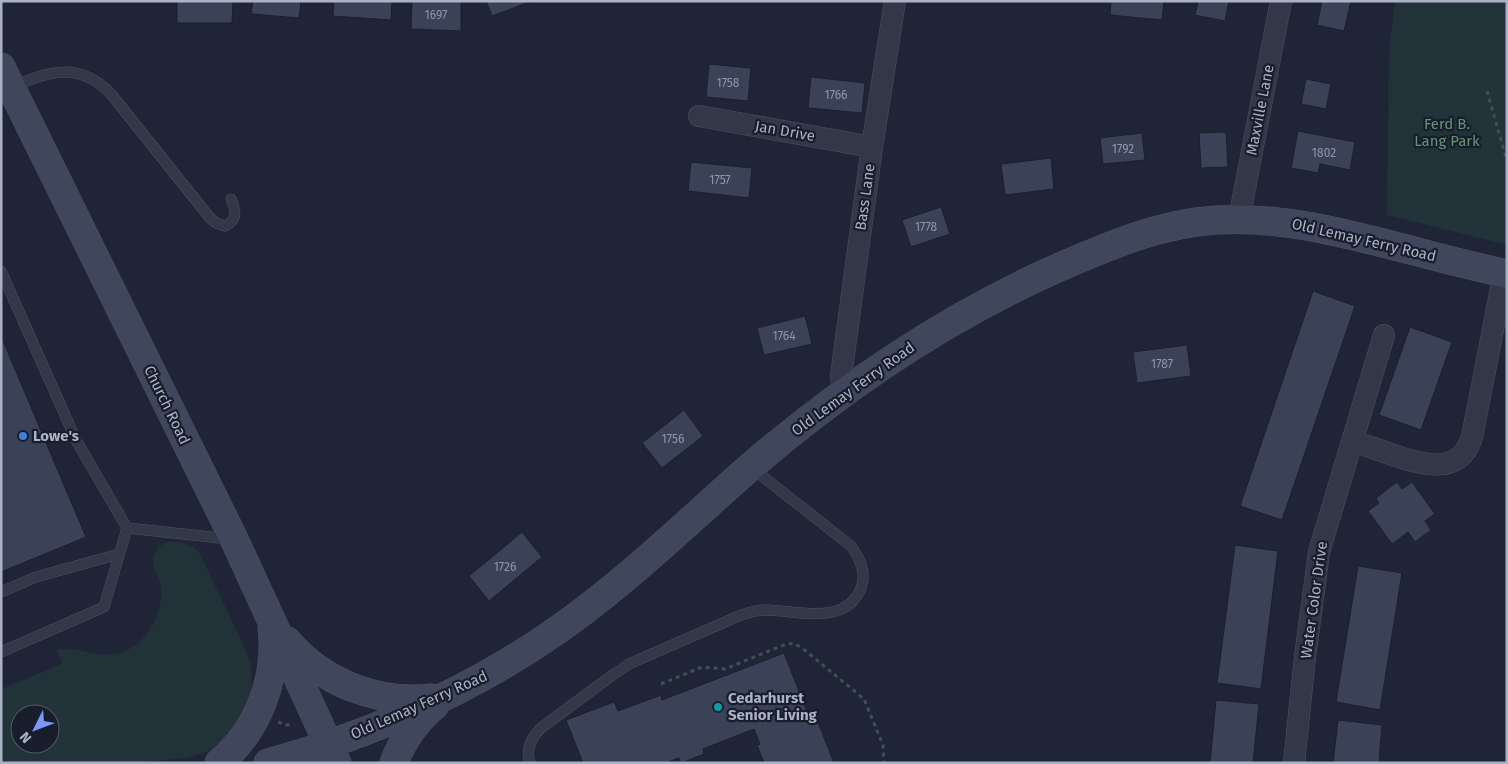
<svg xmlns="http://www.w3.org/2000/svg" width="1508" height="764" font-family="'Fira Sans',sans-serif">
  <rect width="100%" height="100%" fill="#1f2537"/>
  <!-- green -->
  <g fill="#213238" fill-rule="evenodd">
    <path d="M 1395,1 L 1507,1 L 1507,245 L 1387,215 L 1389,50 Z"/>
    <path d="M 170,541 C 180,542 192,545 199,552 L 243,644 L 251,665 L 252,692 L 248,713 L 218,746 L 207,752 L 186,758 L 147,762 L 1,763 L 1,689 L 62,664 L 57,651 L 58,649 C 65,649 71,649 78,650 C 92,653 105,657 120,653 C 146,645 163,615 161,589 C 161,579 153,570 153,559 C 154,550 162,543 170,541 ZM 20,714 L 50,714 L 50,744 L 20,744 Z"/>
  </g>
  <!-- building -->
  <g fill="#3b4258" stroke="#1a1f2e">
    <path d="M 177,1 L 233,1 L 232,23 L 177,23 Z"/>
    <path d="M 253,1 L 301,1 L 299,18 L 251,14 Z"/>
    <path d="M 334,1 L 392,1 L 391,20 L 333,16 Z"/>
    <path d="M 412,1 L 461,1 L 461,31 L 411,29 Z"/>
    <path d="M 486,1 L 532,1 L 492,16 Z"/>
    <path d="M 1111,1 L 1164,1 L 1162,20 L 1110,15 Z"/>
    <path d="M 1198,1 L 1229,1 L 1225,21 L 1195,15 Z"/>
    <path d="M 1322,1 L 1351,1 L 1344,31 L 1317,25 Z"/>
    <path d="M 709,64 L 751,68 L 748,101 L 706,97 Z"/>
    <path d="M 811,77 L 865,83 L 862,113 L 808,108 Z"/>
    <path d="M 1306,79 L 1331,84 L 1326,109 L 1301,104 Z"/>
    <path d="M 1298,131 L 1355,142 L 1350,170 L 1320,164 L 1318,173 L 1291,168 Z"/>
    <path d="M 1226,132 L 1228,167 L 1201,168 L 1199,133 Z"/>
    <path d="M 1142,133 L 1145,160 L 1103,164 L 1100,138 Z"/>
    <path d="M 1051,158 L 1054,189 L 1005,195 L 1001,164 Z"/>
    <path d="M 691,162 L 752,168 L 749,198 L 688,191 Z"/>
    <path d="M 941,207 L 950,234 L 911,247 L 902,220 Z"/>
    <path d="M 1313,291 L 1355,306 L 1282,520 L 1240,506 Z"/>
    <path d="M 805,316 L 812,344 L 764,355 L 757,328 Z"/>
    <path d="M 1410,327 L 1452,342 L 1421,430 L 1379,415 Z"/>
    <path d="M 1,336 L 86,537 L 1,572 Z"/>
    <path d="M 1187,345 L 1191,376 L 1137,383 L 1133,352 Z"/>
    <path d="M 684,410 L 703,436 L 662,468 L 642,443 Z"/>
    <path d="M 1397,482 L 1402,489 L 1412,482 L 1435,514 L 1425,521 L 1431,530 L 1415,542 L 1408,532 L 1392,544 L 1368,511 L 1379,503 L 1376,498 Z"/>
    <path d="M 522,532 L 542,557 L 489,601 L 469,576 Z"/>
    <path d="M 1235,545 L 1278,551 L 1261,689 L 1217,683 Z"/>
    <path d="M 1358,566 L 1402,573 L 1380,710 L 1336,702 Z"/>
    <path d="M 784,653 L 812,724 L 818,722 L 834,763 L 764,763 L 757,745 L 760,744 L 754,729 L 703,749 L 704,754 L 681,763 L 679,758 L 665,763 L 583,763 L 566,720 L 614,702 L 618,711 L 661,695 L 662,700 Z"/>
    <path d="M 1216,700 L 1259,704 L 1253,763 L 1210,763 Z"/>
    <path d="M 1338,720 L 1382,725 L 1379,763 L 1333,763 Z"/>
  </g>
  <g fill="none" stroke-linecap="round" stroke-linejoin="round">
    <defs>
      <g id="lane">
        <path d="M 12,87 C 49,71 79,61 111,94 L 210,218 L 216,223 L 225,226 C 238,220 236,211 231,199"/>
        <path d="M 1,271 L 76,440 L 127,528 L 104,607 L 1,652"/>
        <path d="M 127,528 L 230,539"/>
        <path d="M 1,592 L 36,577 L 119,554"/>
        <path d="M 530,763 C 525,749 531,738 541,728 L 614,674 L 631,663 L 741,615 C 750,612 758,610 767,610 C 799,611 846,626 861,588 C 867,572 860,558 851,546 L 752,468"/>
      </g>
      <g id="street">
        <path d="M 699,116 L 872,147"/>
        <path d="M 1239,219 L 1281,1"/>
        <path d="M 843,394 L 841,376 L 872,147 L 895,1"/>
        <path d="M 1353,441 C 1366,446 1380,450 1393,455 C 1423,465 1460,476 1472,437 L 1504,273"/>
        <path d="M 1294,763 L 1305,657 L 1319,552 L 1384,335"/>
      </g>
      <g id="secondary">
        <path d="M 1,67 L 234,539 L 337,763"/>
        <path d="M 287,641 C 323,683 377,704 432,698"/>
        <path d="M 219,763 C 258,731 278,678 272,628"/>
        <path d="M 268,763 C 365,736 459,696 543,640 C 618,590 682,527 749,468 C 843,387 948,316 1062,266 C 1111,245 1162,223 1217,220 C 1286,216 1351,235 1418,252 C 1447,260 1477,267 1507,274"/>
        <path d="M 394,763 C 402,741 417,720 435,705"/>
      </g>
    </defs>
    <!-- lane casing -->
    <use href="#lane" stroke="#4d5263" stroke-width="11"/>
    <!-- street casing -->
    <use href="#street" stroke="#4d5263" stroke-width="22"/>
    <!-- secondary casing -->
    <use href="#secondary" stroke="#4d5263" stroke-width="29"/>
    <!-- path -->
    <g stroke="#3e4f56" stroke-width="3" stroke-dasharray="4 4" stroke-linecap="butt">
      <path d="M 1487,91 L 1507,161"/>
      <path d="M 661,684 L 702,667 L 725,669 L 786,644 C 792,643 795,644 801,647 L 864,699 L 883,745 L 884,763"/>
      <path d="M 278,722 L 286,725 L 292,724"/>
    </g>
    <!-- lane -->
    <use href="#lane" stroke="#323848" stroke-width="10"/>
    <!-- street -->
    <use href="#street" stroke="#323848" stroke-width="21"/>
    <!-- secondary -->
    <use href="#secondary" stroke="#40465b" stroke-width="28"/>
  </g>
  <!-- markers -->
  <circle fill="#3f7fe0" stroke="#181d2c" stroke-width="2" cx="23" cy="436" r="5"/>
  <circle fill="#0f9aa8" stroke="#181d2c" stroke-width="2" cx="718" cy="707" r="5"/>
  <g text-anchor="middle" stroke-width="4.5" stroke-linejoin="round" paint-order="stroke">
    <!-- number labels -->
    <g font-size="12" fill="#9096aa">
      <text x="436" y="19">1697</text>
      <text x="728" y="87">1758</text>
      <text x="836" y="99">1766</text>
      <text x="1123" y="153">1792</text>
      <text x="1324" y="157">1802</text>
      <text x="720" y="184">1757</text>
      <text x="926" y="231">1778</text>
      <text x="784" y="340">1764</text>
      <text x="1162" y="368">1787</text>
      <text x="673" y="443">1756</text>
      <text x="505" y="571">1726</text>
    </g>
    <!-- street labels -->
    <g font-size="15" fill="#acb2c5" stroke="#181d2c">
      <text transform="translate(1260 110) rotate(-79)" y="5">Maxville Lane</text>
      <text transform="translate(785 131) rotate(10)" y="5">Jan Drive</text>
      <text transform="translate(865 197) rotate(-82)" y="5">Bass Lane</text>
      <text transform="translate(1364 240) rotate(13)" y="5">Old Lemay Ferry Road</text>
      <text transform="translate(853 389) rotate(-36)" y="5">Old Lemay Ferry Road</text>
      <text transform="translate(167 405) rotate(64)" y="5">Church Road</text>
      <text transform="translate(1314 600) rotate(-82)" y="5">Water Color Drive</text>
      <text transform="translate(419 705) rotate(-24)" y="5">Old Lemay Ferry Road</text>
    </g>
    <!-- park labels -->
    <g font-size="15" fill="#649577" stroke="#181d2c">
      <text x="1447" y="129">Ferd B.<tspan x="1447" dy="17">Lang Park</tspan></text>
    </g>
    <!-- poi labels -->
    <g font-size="15" font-weight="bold" fill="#acb2c5" stroke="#181d2c" text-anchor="start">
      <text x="33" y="441">Lowe's</text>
      <text x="728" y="703">Cedarhurst<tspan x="728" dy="17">Senior Living</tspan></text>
    </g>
  </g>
  <!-- border -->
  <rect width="1508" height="764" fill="none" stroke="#acb2c5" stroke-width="5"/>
  <!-- north arrow -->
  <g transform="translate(35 729) rotate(228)"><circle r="24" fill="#181d2c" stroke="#535969"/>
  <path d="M0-4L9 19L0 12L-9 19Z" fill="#7c98fb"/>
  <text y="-8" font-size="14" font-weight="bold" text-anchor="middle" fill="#acb2c5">N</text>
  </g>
</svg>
